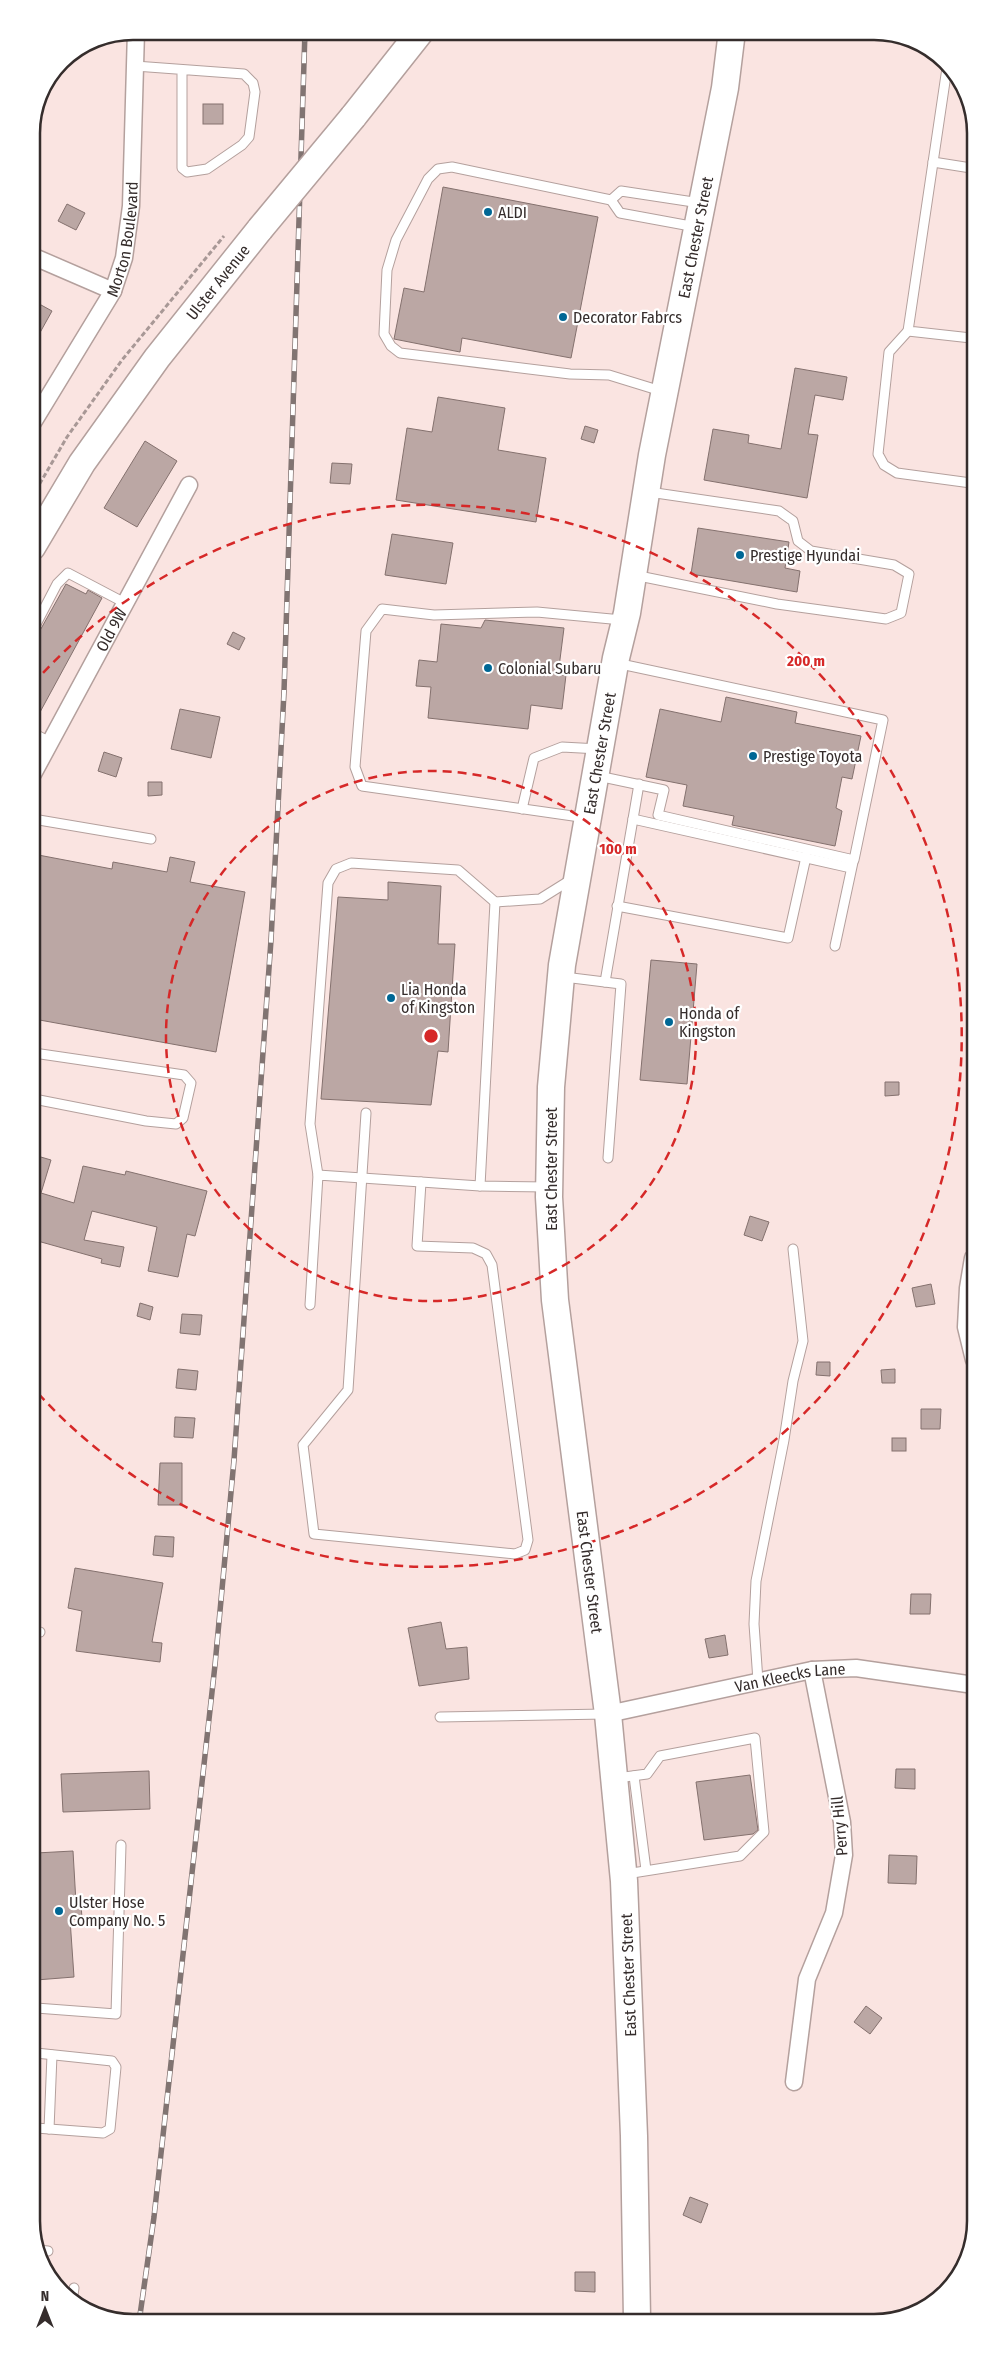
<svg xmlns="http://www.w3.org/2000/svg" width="1007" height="2354" font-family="'Fira Sans Condensed',sans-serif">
  <rect width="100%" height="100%" fill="#fae4e1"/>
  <!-- building -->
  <g fill="#bba7a4" stroke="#84716e">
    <rect x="203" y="104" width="20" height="20"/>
    <path d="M 443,187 L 598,217 L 571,358 L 462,338 L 460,352 L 394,339 L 404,288 L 424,292 Z"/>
    <path d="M 67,204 L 85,213 L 76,230 L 58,221 Z"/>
    <path d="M 32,300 L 52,311 L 32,347 Z"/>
    <path d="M 795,368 L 847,377 L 843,400 L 815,395 L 808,434 L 818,435 L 807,498 L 704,480 L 713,429 L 749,435 L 748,443 L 781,449 Z"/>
    <path d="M 438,397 L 505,408 L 498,450 L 546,458 L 536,522 L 396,500 L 407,428 L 432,432 Z"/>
    <path d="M 585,426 L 598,430 L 594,443 L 581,439 Z"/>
    <path d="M 145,441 L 177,461 L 137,527 L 104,508 Z"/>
    <path d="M 332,463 L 352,464 L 350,484 L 330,483 Z"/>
    <path d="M 698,528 L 789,542 L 785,568 L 800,571 L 797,592 L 691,574 Z"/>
    <path d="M 392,534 L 453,543 L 446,584 L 385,575 Z"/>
    <path d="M 66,584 L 86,594 L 88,590 L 102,598 L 33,725 L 33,643 Z"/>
    <path d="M 485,620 L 564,628 L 558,675 L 566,675 L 562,709 L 531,705 L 528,729 L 428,718 L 431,687 L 416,686 L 419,660 L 437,662 L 441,624 L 481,628 Z"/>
    <path d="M 233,632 L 245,638 L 239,650 L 227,644 Z"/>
    <path d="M 726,697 L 797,712 L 795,723 L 861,736 L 852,779 L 842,777 L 836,808 L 842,811 L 835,846 L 732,825 L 734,816 L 683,806 L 687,785 L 646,777 L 660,709 L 721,722 Z"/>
    <path d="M 180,709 L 220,717 L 211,758 L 171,749 Z"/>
    <path d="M 104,752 L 122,758 L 116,777 L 98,771 Z"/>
    <path d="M 148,782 L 162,782 L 162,795 L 148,796 Z"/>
    <path d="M 33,854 L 112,869 L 113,862 L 167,872 L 170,857 L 195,862 L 190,882 L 245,892 L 216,1052 L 34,1019 Z"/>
    <path d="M 388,882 L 441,886 L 438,944 L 455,944 L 448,1052 L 438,1051 L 431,1105 L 321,1099 L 338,897 L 388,900 Z"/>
    <path d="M 651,960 L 697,964 L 687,1084 L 640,1080 Z"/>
    <path d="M 885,1082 L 899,1082 L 899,1095 L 885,1096 Z"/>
    <path d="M 34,1155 L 51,1160 L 41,1193 L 74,1203 L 83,1166 L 125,1175 L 126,1171 L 207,1191 L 195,1236 L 187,1234 L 178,1277 L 148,1271 L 157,1227 L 92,1211 L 84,1240 L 124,1247 L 120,1267 L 101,1263 L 102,1259 L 34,1240 Z"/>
    <path d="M 750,1216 L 769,1222 L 762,1241 L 744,1235 Z"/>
    <path d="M 931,1284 L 935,1304 L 916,1307 L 912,1288 Z"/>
    <path d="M 140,1303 L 153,1307 L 150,1320 L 137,1316 Z"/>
    <path d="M 182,1314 L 202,1315 L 200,1335 L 180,1333 Z"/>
    <path d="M 817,1362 L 830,1362 L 830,1376 L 816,1375 Z"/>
    <path d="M 178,1369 L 198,1371 L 196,1390 L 176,1388 Z"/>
    <path d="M 895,1369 L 895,1383 L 882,1383 L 881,1370 Z"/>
    <path d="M 921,1409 L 941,1409 L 940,1429 L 921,1429 Z"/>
    <path d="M 175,1417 L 195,1418 L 193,1438 L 174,1437 Z"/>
    <rect x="892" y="1438" width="14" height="13"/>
    <path d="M 160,1463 L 182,1463 L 182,1505 L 158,1505 Z"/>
    <path d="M 155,1536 L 174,1537 L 173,1557 L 153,1555 Z"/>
    <path d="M 75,1568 L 163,1583 L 152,1642 L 162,1643 L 160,1662 L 76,1651 L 82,1611 L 68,1608 Z"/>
    <path d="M 911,1594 L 931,1594 L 930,1614 L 910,1614 Z"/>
    <path d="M 441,1622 L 446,1649 L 467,1647 L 469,1679 L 419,1686 L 408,1628 Z"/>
    <path d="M 725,1635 L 728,1655 L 709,1658 L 705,1639 Z"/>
    <path d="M 896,1769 L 915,1769 L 915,1789 L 895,1788 Z"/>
    <path d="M 149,1771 L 150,1809 L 63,1812 L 61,1774 Z"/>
    <path d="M 750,1775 L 758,1830 L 753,1834 L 704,1840 L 696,1782 Z"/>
    <path d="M 73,1851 L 76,1903 L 81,1903 L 82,1919 L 70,1919 L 74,1977 L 36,1980 L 36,1853 Z"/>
    <path d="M 889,1855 L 917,1856 L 916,1884 L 888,1883 Z"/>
    <path d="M 866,2006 L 882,2018 L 870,2034 L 854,2022 Z"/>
    <path d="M 690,2197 L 708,2204 L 701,2223 L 683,2215 Z"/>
    <path d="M 575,2272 L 595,2272 L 595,2292 L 575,2291 Z"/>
  </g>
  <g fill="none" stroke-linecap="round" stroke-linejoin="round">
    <defs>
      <g id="lane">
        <path d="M 135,66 L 244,74 L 253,83 L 255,92 L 249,137 L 242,145 L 207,169 L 187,172 L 182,168 L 182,70"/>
        <path d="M 947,68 L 908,331 L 971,338"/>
        <path d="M 933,162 L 971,168"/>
        <path d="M 611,200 L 452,167 L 438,169 L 428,179 L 396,240 L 387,270 L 384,334 L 391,346 L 400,353 L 570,374 L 609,375 L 661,391"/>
        <path d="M 696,227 L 620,213 L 611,200 L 621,191 L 700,203"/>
        <path d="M 908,331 L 889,352 L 878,454 L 884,465 L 897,473 L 971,483"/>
        <path d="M 634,575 L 777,604 L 886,619 L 901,613 L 909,574 L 894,565 L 811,551 L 798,541 L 793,521 L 779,511 L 649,492"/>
        <path d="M 33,630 L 57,584 L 68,573 L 125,603"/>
        <path d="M 33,733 L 50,742"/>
        <path d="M 598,776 L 664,790 L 658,815 L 854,860 L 883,720 L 616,663"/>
        <path d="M 522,809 L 534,758 L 562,747 L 599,749"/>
        <path d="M 587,818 L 362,786 L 355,767 L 366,631 L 382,609 L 434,615 L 537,612 L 622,620"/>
        <path d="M 33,819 L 151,839"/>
        <path d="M 633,819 L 851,868"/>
        <path d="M 617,906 L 788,938 L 806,857"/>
        <path d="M 835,946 L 853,862"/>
        <path d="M 564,977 L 621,984 L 608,1158"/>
        <path d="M 605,982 L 639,784"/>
        <path d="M 34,1053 L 184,1075 L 191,1083 L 183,1118 L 176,1124 L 146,1121 L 34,1099"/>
        <path d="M 366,1113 L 348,1390 L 303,1445 L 314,1534 L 515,1554 L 525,1550 L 528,1540 L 492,1265 L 486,1254 L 473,1248 L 417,1246 L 421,1182"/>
        <path d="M 318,1175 L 310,1124 L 328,883 L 336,869 L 351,863 L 458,870 L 495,902 L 540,899 L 572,879"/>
        <path d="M 480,1186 L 495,902"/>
        <path d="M 310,1305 L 318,1175 L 480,1186 L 548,1187"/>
        <path d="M 35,1632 L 40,1632"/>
        <path d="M 758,1681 L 754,1624 L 756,1581 L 784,1440 L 793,1381 L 803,1341 L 793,1249"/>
        <path d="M 440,1717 L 605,1714"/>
        <path d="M 634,1776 L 646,1870"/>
        <path d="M 617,1778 L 647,1774 L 660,1756 L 755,1738 L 764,1832 L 740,1856 L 626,1874"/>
        <path d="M 36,2008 L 116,2014 L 121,1845"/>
        <path d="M 36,2053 L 112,2061 L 116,2067 L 110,2129 L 103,2133 L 36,2128"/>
        <path d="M 49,2129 L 52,2055"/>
        <path d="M 37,2250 L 48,2251"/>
        <path d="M 72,2302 L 74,2288"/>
      </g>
      <g id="street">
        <path d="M 32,256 L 113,291"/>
        <path id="s1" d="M 32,424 L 113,291 L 124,258 L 131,206 L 136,31"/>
        <path id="s2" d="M 33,774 L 189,485"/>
        <path d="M 973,1258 L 968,1288 L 966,1327 L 974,1360"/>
        <path id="s3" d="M 608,1714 L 812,1670 L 856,1668 L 974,1685"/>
        <path d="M 794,2082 L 807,1979 L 834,1913 L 844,1855 L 842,1822 L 812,1670"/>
      </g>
      <g id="primary">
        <path d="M 353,117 L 421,31"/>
        <path id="s4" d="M 32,547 L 82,463 L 157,358 L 260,229"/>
        <path id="s5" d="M 637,2319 L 634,2136 L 624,1881 L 608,1714 L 555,1300 L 549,1197 L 551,1087 L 562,965 L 616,658 L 627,613 L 652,455 L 725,88 L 732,31"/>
      </g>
    </defs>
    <!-- lane casing -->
    <use href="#lane" stroke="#b4a09d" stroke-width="11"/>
    <!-- street casing -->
    <use href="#street" stroke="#b4a09d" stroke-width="19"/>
    <!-- primary casing -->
    <use href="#primary" stroke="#b4a09d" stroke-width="29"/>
    <!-- path -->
    <path stroke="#a89896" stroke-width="3" stroke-dasharray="5 2.5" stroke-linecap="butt" d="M 32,497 L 67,437 L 122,360 L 224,236"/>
    <!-- lane -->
    <use href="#lane" stroke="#fff" stroke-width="9"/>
    <!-- street -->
    <use href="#street" stroke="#fff" stroke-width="16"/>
    <!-- primary -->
    <use href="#primary" stroke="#fff" stroke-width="26"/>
    <defs>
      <path id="rail" d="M 139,2322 L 154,2217 L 215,1665 L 234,1460 L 271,940 L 284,692 L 305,31"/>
    </defs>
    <!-- rail casing -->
    <use href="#rail" stroke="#817472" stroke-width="5.5"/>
    <!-- rail -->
    <use href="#rail" stroke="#fff" stroke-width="4" stroke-dasharray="11" stroke-linecap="butt"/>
    <defs>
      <path id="primary-bridge" d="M 260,229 L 353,117"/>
    </defs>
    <!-- primary-bridge casing -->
    <use href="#primary-bridge" stroke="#b4a09d" stroke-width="29" stroke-linecap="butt"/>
    <!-- primary-bridge -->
    <use href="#primary-bridge" stroke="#fff" stroke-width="26"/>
  </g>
  <!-- distance rings -->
  <g fill="none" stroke="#d62828" stroke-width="2.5" stroke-dasharray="9 6">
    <circle cx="431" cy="1036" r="265"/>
    <path d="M33 684A531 531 0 1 1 36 1391"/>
  </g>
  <!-- markers -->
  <g fill="#006795" stroke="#fff" stroke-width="2">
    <circle cx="488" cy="212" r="5"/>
    <circle cx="563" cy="317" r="5"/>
    <circle cx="740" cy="555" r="5"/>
    <circle cx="488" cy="668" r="5"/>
    <circle cx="753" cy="756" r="5"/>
    <circle cx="391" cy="998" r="5"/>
    <circle cx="669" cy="1022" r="5"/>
    <circle cx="59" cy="1911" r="5"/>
  </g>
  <g text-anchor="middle" stroke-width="4.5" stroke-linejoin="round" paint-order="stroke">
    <!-- poi labels -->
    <g font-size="16" fill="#352d2c" stroke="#fff" text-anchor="start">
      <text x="498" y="218">ALDI</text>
      <text x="573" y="323">Decorator Fabrcs</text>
      <text x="750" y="561">Prestige Hyundai</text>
      <text x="498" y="674">Colonial Subaru</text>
      <text x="763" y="762">Prestige Toyota</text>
      <text x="401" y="995">Lia Honda<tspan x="401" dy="18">of Kingston</tspan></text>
      <text x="679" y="1019">Honda of<tspan x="679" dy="18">Kingston</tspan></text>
      <text x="69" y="1908">Ulster Hose<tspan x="69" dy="18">Company No. 5</tspan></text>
    </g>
    <!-- street labels -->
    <g font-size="16" fill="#352d2c" stroke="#fff">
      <text dy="6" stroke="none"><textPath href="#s5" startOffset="2099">East Chester Street</textPath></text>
      <text dy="6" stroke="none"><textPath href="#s1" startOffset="209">Morton Boulevard</textPath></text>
      <text dy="6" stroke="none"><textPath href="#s4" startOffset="324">Ulster Avenue</textPath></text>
      <text dy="6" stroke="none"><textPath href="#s2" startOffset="164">Old 9W</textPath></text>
      <text dy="6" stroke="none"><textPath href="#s5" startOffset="1574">East Chester Street</textPath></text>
      <text transform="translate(551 1169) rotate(-90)" y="6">East Chester Street</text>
      <text transform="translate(590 1572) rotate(83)" y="6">East Chester Street</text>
      <text dy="6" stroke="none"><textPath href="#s3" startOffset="186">Van Kleecks Lane</textPath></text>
      <text transform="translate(839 1826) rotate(-95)" y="6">Perry Hill</text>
      <text transform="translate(628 1975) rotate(-92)" y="6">East Chester Street</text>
    </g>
  </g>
  <!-- crop -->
  <path d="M0 0H1007V2354H0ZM133 40H874A93 93 0 0 1 967 133V2221A93 93 0 0 1 874 2314H133A93 93 0 0 1 40 2221V133A93 93 0 0 1 133 40Z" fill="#fff" fill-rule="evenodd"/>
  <path fill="none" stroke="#352d2c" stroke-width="2.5" d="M133 40H874A93 93 0 0 1 967 133V2221A93 93 0 0 1 874 2314H133A93 93 0 0 1 40 2221V133A93 93 0 0 1 133 40Z"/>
  <circle cx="431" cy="1036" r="8" fill="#d62828" stroke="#fff" stroke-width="2.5"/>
  <g font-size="15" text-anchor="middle" font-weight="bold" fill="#d62828" stroke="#fff" stroke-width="4.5" stroke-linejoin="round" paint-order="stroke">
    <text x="806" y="666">200 m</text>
    <text x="618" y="854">100 m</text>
  </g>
  <!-- north arrow -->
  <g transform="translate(45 2309)" stroke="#ffffff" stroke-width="4" paint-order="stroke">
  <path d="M0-4L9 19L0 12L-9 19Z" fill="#352d2c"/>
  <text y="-8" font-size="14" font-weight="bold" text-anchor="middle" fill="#352d2c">N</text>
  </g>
</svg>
